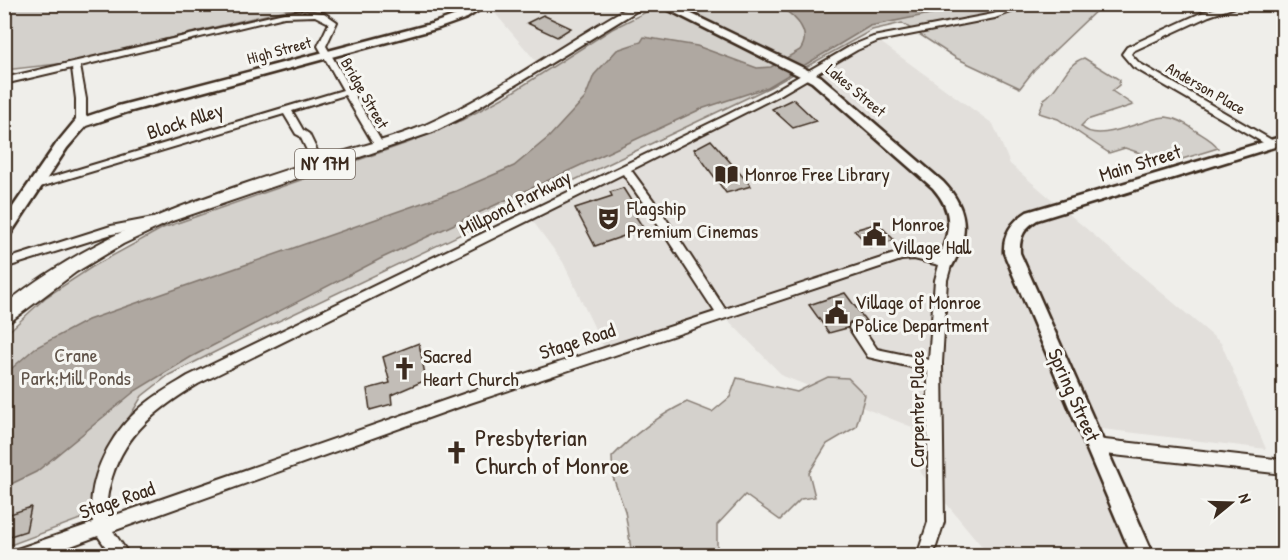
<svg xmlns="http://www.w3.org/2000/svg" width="1288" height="560" font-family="'Patrick Hand',sans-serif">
  <rect width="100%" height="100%" fill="#efeeea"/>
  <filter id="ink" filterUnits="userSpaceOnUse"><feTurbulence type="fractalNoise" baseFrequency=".0167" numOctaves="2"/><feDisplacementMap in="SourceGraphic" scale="12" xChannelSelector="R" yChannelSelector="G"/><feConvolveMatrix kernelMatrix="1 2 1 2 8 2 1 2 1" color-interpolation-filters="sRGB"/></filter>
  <g filter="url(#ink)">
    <!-- built -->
    <g fill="#e2dfdb">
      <path d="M 488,5 L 643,5 L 540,66 Z"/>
      <path d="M 876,39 L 993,124 L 1010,164 L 1221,343 L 1266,449 L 1078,426 L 1132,555 L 989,555 L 921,473 L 912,427 L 783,376 L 723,315 L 606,352 L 563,262 L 529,216 L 854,48 Z"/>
    </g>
    <!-- green -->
    <g fill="#d4d1cc" stroke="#887e75" stroke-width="1.5">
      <path d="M 4,5 L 332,5 L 286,10 L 67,63 L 5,70 Z"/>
      <path d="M 660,5 L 1102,5 L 1034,70 L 1020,88 L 956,58 L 902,23 L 872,30 L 770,87 L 243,338 L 169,375 L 142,396 L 113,444 L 91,515 L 5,547 L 5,335 L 46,297 L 92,267 L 163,228 L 410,142 L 462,120 L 508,95 L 612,29 Z"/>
      <path d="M 1084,58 L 1120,80 L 1119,85 L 1112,91 L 1133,105 L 1087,120 L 1081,126 C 1098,146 1145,117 1166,117 C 1177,118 1188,125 1196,131 C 1204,136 1214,141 1218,148 L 1163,165 L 1152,157 L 1125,148 L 1109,153 L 1058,119 L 1039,113 L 1044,99 C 1061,89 1064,64 1084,58 Z"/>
      <path d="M 828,377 L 848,378 L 865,395 L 856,427 L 827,444 L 809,473 L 815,497 L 801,499 L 780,520 L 745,495 L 717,525 L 717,555 L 632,555 L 625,511 L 613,477 L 612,457 C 635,433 658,416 687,402 L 712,412 L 730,397 L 737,378 L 797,392 Z"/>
    </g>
    <!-- water -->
    <path fill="#afa8a1" stroke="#81766d" stroke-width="1.5" d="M 774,5 L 975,5 L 870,26 L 768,87 L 701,109 L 382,258 L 191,357 L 135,391 L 36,472 L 5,487 L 4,375 L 35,348 L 88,320 L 456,191 L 514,166 L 549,137 L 585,98 L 594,75 L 617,50 L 641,42 L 644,37 L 697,46 L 757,68 L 771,67 L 800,50 C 814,30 790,11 774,5 Z"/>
    <!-- building -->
    <g fill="#c2bdb7" stroke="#3b2a1e" stroke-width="1.5">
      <path d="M 543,15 L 571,28 L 557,37 L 527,23 Z"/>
      <path d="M 793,99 L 816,121 L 793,128 L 772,109 Z"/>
      <path d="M 711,140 L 751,186 L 726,193 L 694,149 Z"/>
      <path d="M 623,188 L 637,210 L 633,212 L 644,229 L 595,246 L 575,208 L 612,196 L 610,192 Z"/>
      <path d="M 878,223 L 894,240 L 871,248 L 854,230 Z"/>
      <path d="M 845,293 L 866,321 L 850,322 L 847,328 L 829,333 L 809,305 Z"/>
      <path d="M 419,343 L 426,380 L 391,395 L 392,404 L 370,410 L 367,389 L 390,383 L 383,357 Z"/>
      <path d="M 31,507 L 26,531 L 4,538 L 4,516 Z"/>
    </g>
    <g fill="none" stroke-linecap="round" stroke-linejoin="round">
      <defs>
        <g id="street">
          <path d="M 1020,4 L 1032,4 L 995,18 L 878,41 L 857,50 L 778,96 L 631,170 L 659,208 L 725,309 L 900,252 L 914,251 L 950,259 L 952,262 L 947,280 L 942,363 L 944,522 L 933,556 L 917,556 L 928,522 L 928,371 L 868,357 L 849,328 L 850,324 L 860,324 L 877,349 L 929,360 L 935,280 L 939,265 L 914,259 L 901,260 L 470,403 L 113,531 L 130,556 L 112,556 L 98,536 L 44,556 L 12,556 L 14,550 L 20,548 L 93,523 C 85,485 107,439 135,413 C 150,398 170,387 188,376 L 729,114 L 772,92 L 851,46 L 873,37 L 993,14 ZM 623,174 L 651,214 L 715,312 L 469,392 L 107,518 C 105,504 108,490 112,477 C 126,432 160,407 198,384 Z"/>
          <path d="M 1231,4 L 1244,4 L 1209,16 L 1133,51 L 1131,54 L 1139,63 L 1275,142 L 1275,146 L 1269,146 L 1133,67 L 1122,54 L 1127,47 L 1203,12 Z"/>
          <path d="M 303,11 L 324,13 L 337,22 L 326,46 L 384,146 L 382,148 L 376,148 L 345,95 L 292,111 L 303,130 L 309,134 L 324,165 L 323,167 L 315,167 L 300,136 L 296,134 L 284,114 L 40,187 L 36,188 L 31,185 L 32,183 L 343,90 L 318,46 L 329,23 L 315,16 L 284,17 L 80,66 L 86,99 L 86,123 L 81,126 L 76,123 L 76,99 L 72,68 L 4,84 L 4,78 L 284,13 Z"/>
          <path d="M 153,218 L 159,222 L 157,225 L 112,234 L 4,268 L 4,260 L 111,226 Z"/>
          <path d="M 1096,439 L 1284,460 L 1284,474 L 1096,453 L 1091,451 L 1089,446 L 1091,441 Z"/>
        </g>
        <g id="secondary">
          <path d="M 475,4 L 488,4 L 467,18 L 439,28 L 128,112 L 86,126 L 67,148 L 9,236 L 4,237 L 4,220 L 57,143 L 76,120 L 118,106 L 431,24 L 459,14 Z"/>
          <path d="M 657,4 L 671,4 L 820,76 L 943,182 C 968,208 970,234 952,266 L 940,266 L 938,262 C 949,232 956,214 933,188 L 812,82 Z"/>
          <path d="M 1284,136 L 1284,144 L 1037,220 C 1024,228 1019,237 1020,253 L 1154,556 L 1132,556 L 1004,253 C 1003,235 1011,222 1027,212 Z"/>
        </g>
        <path id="primary" d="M 634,4 L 648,4 L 461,118 L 433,132 L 172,221 L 123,244 L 76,272 L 11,321 L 4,323 L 4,305 C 104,225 211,195 329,156 C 361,146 394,138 425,125 C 498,93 563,43 634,4 Z"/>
      </defs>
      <!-- street casing -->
      <use href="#street" stroke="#3b2a1e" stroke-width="4"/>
      <!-- secondary casing -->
      <use href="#secondary" stroke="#3b2a1e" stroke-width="5"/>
      <!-- primary casing -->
      <use href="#primary" stroke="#3b2a1e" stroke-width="4"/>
      <!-- street -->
      <use href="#street" fill="#f6f6f2" fill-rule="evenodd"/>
      <!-- secondary -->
      <use href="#secondary" fill="#f6f6f2" fill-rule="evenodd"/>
      <!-- primary -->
      <use href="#primary" fill="#f6f6f2" fill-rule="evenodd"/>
    </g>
  </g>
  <!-- icons -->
  <defs>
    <symbol id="library-bare" viewBox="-9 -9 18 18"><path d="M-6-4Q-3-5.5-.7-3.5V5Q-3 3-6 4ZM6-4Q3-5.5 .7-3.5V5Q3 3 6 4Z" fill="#3b2a1e" stroke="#f6f6f2" stroke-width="2.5" paint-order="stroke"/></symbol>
    <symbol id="theatre-bare" viewBox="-9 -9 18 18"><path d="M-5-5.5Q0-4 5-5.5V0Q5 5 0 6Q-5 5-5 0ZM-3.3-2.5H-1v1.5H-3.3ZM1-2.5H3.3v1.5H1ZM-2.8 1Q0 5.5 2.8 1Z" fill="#3b2a1e" stroke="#f6f6f2" stroke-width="2.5" paint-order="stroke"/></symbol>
    <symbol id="civic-bare" viewBox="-9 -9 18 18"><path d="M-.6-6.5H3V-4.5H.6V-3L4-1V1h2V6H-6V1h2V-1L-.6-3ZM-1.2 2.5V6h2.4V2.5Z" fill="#3b2a1e" stroke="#f6f6f2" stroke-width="2.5" paint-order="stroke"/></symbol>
    <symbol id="church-bare" viewBox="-9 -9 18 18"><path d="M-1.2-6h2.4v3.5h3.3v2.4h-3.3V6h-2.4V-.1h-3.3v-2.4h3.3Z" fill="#3b2a1e" stroke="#f6f6f2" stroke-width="2.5" paint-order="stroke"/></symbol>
  </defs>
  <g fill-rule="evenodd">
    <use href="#library-bare" x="710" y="158" width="33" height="33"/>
    <use href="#theatre-bare" x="592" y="202" width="33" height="33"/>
    <use href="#civic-bare" x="858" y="218" width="33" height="33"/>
    <use href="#civic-bare" x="820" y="296" width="33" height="33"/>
    <use href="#church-bare" x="388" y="352" width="33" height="33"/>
    <use href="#church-bare" x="440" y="436" width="33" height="33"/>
  </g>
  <g text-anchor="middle" stroke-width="6" stroke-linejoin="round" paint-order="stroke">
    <!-- far-street labels -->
    <g font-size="16" fill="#3b2a1e" stroke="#f6f6f2">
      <text transform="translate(279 50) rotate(-15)" y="6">High Street</text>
      <text transform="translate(1206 88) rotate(30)" y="6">Anderson Place</text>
      <text transform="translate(856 90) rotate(40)" y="6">Lakes Street</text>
      <text transform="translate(365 93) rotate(60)" y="6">Bridge Street</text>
    </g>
    <!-- shield labels -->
    <rect fill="#f6f6f2" stroke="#73675e" stroke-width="1.5" x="295" y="149" width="60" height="30" rx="4.5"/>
    <g font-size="18" font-weight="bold" fill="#3b2a1e">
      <text x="325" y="170">NY 17M</text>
    </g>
    <!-- street labels -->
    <g font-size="20" fill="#3b2a1e" stroke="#f6f6f2">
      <text transform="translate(185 121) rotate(-18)" y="7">Block Alley</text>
      <text transform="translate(1140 163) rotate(-17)" y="7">Main Street</text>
      <text transform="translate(515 203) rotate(-27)" y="7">Millpond Parkway</text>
      <text transform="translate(577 341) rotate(-18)" y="7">Stage Road</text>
      <text transform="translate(1074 395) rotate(66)" y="7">Spring Street</text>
      <text transform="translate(917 409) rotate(-90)" y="7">Carpenter Place</text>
      <text transform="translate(117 500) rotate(-19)" y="7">Stage Road</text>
    </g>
    <!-- poi labels -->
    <g font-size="20" fill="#3b2a1e" stroke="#f6f6f2" text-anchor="start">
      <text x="745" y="181">Monroe Free Library</text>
      <text x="627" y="215">Flagship<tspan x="627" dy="23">Premium Cinemas</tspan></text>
      <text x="892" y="231">Monroe<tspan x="892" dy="23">Village Hall</tspan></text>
      <text x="855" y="309">Village of Monroe<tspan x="855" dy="23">Police Department</tspan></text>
      <text x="423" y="363">Sacred<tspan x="423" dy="23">Heart Church</tspan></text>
    </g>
    <!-- park labels -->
    <g font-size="20" fill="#61544a" stroke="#f6f6f2">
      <text x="76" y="362">Crane<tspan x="76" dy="23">Park;Mill Ponds</tspan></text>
    </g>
    <!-- near-poi labels -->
    <g font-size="24" fill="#3b2a1e" stroke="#f6f6f2" text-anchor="start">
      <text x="475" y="446">Presbyterian<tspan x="475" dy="28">Church of Monroe</tspan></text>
    </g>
  </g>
  <!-- margin -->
  <rect width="1288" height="560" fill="none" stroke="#f6f6f2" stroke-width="24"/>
  <rect x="12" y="12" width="1264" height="536" fill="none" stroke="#3b2a1e" stroke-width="2" filter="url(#ink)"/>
  <!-- north arrow -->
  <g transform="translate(1231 503) rotate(71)" stroke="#f6f6f2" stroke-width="4.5" paint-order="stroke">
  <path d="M0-4.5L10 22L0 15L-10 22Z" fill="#3b2a1e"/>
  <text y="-9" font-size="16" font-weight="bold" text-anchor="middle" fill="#3b2a1e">N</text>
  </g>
</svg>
